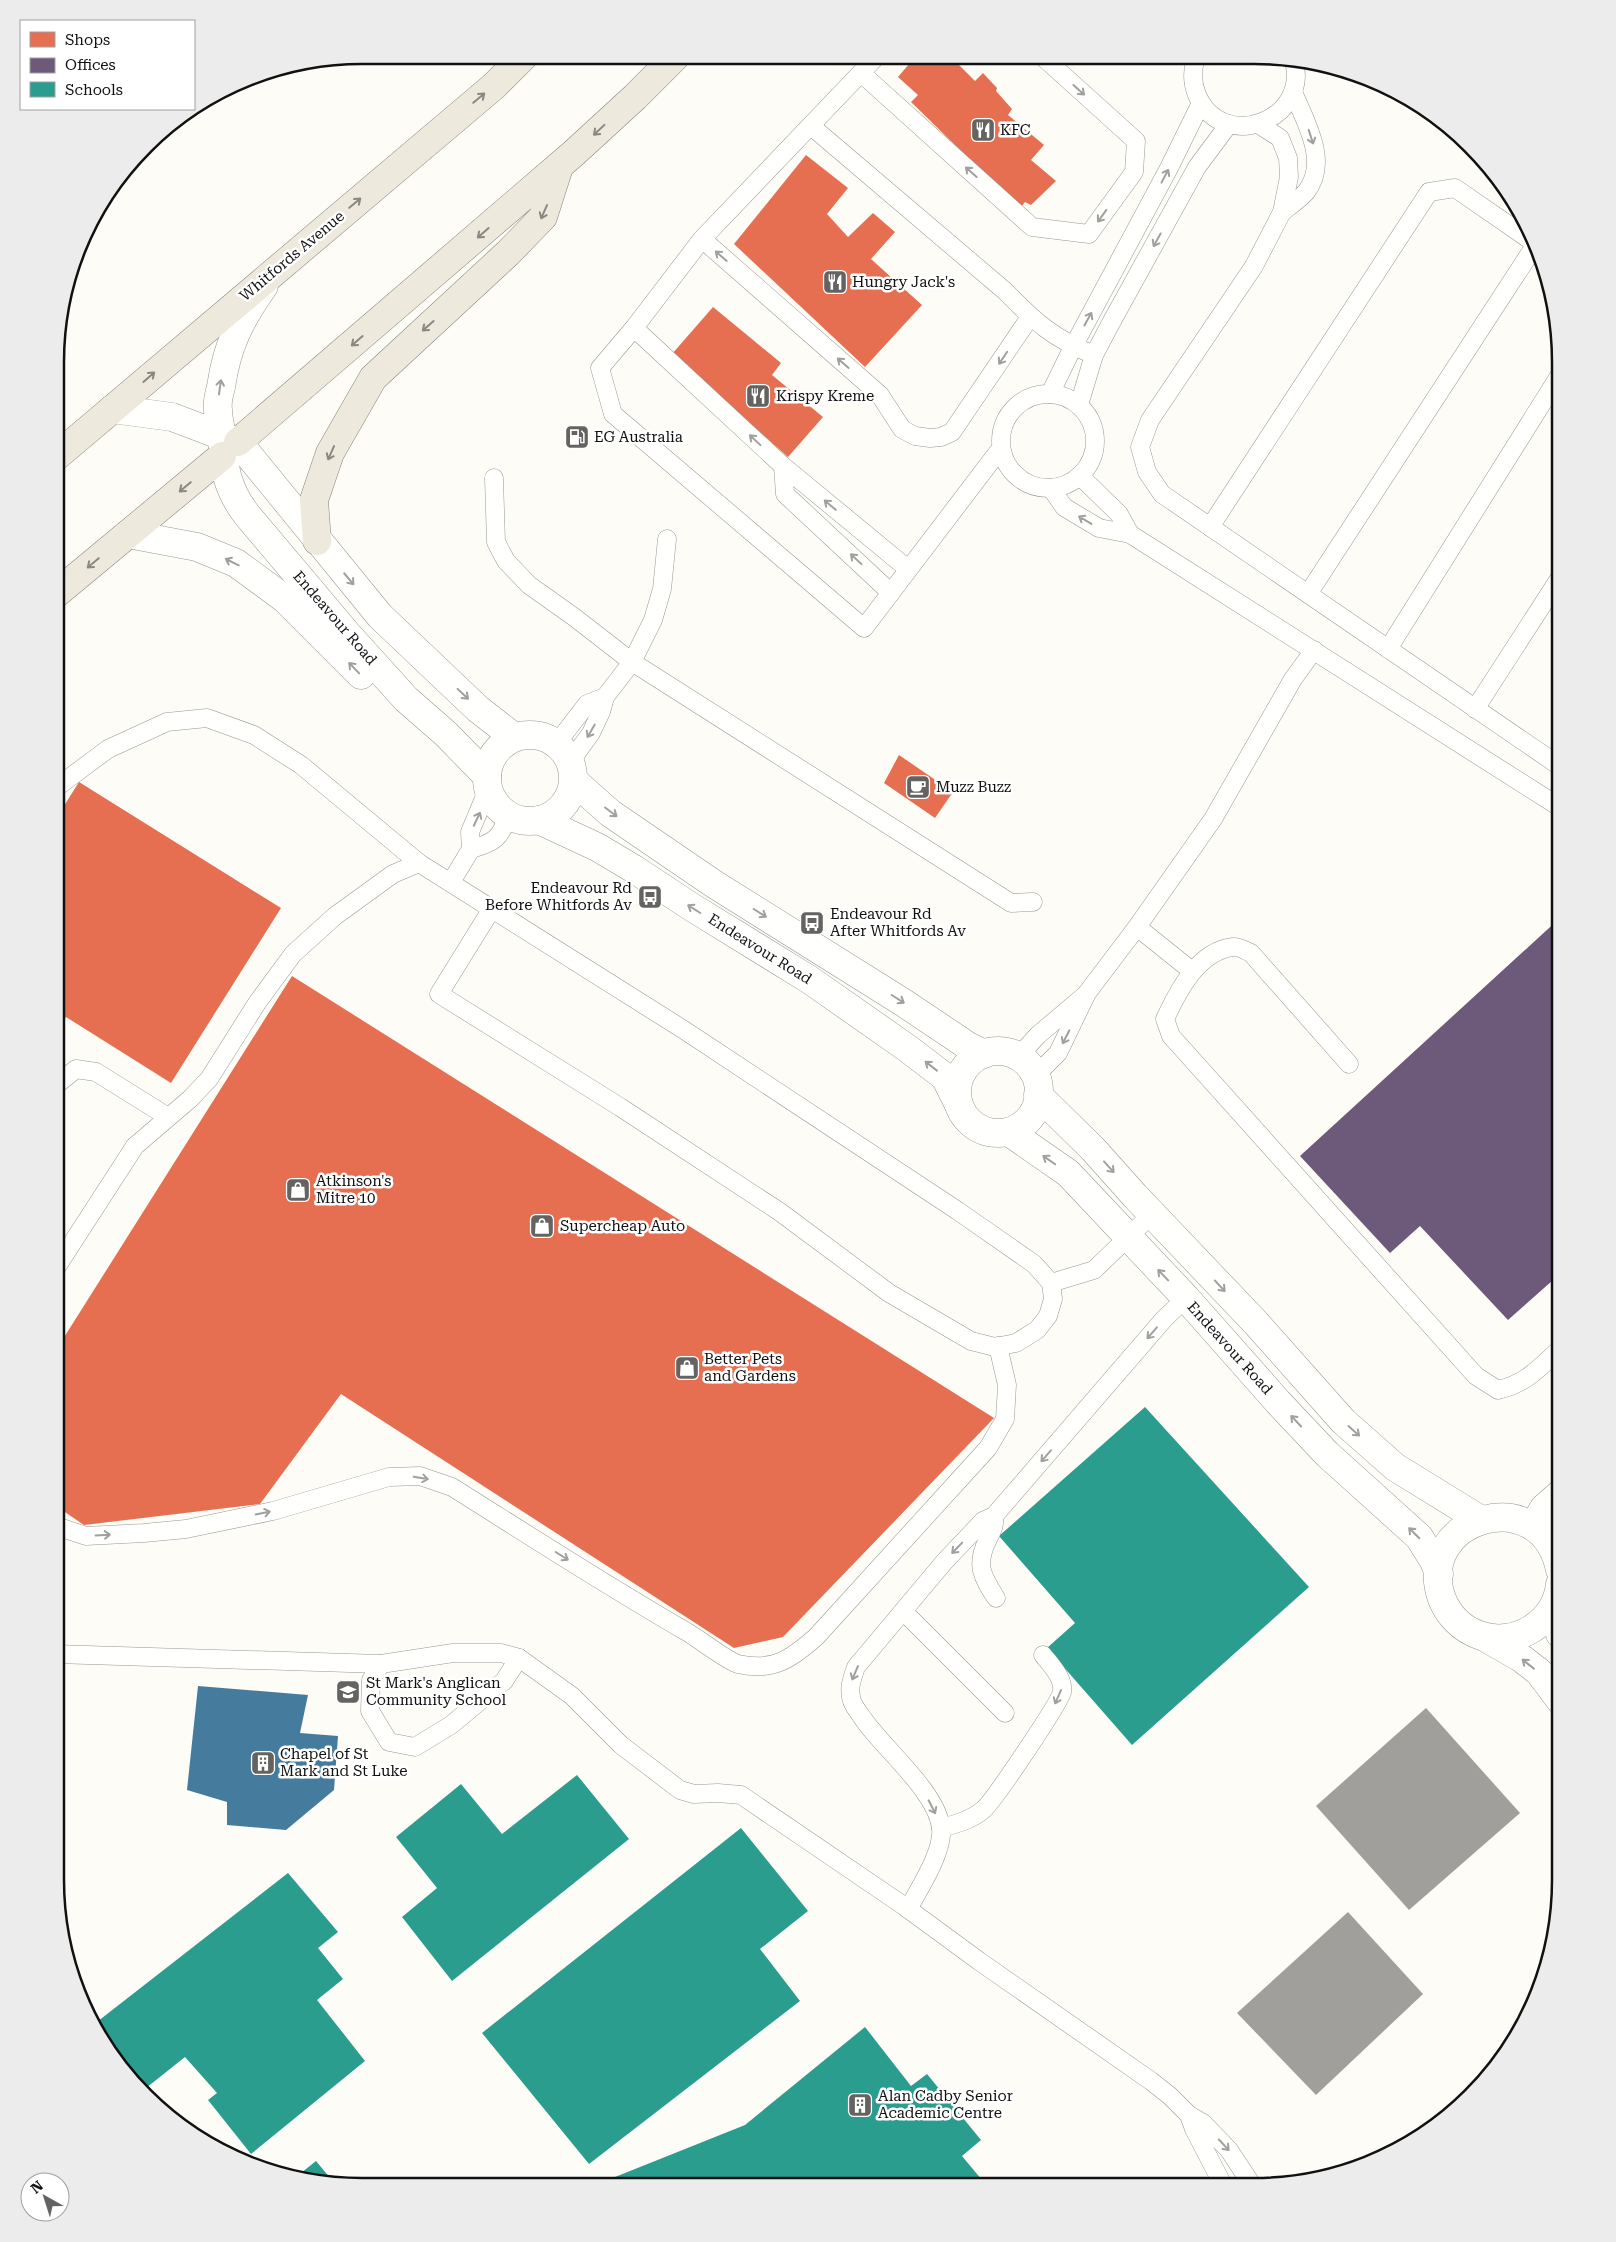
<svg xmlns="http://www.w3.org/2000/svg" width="1616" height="2242" font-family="'Roboto Serif',serif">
  <rect width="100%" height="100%" fill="#fdfcf7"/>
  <!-- shops -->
  <g fill="#e76f51">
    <path d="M 915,57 L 951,57 L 975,81 L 983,73 L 997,88 L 996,91 L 1012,109 L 1008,115 L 1044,145 L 1031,160 L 1056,181 L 1031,205 L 1025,202 L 1014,216 L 1000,189 L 911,102 L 918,95 L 898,77 Z"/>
    <path d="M 806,155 L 848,188 L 827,214 L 848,237 L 873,213 L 895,232 L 871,259 L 922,305 L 865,367 L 734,244 Z"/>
    <path d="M 713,307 L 781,363 L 772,375 L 823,417 L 788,457 L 672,354 Z"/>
    <path d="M 899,755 L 953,792 L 935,818 L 884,783 Z"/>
    <path d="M 79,782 L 281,908 L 171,1083 L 66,1017 L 56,1031 L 57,817 Z"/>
    <path d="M 292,976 L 994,1418 L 783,1637 L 734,1648 L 341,1394 L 260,1504 L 84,1525 L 56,1506 L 56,1350 Z"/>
  </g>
  <!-- offices -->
  <path fill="#6d597a" d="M 1561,917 L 1561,1273 L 1508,1320 L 1420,1226 L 1390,1253 L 1300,1156 Z"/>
  <!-- schools -->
  <g fill="#2a9d8f">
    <path d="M 1145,1407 L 1309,1587 L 1132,1745 L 1047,1648 L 1075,1623 L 999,1536 Z"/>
    <path d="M 577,1775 L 629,1839 L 452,1981 L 402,1917 L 437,1888 L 396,1837 L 461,1784 L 502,1834 Z"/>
    <path d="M 741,1828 L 808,1911 L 760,1949 L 800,2001 L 589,2164 L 482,2033 Z"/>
    <path d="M 288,1873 L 338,1932 L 318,1948 L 343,1979 L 317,2000 L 365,2061 L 251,2154 L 208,2100 L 217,2093 L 185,2057 L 141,2092 L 131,2082 L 93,2025 Z"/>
    <path d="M 59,1923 L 68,1932 L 61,1939 L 60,1930 Z"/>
    <path d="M 865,2027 L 911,2086 L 927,2074 L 981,2140 L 962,2156 L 987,2186 L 607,2185 L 605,2181 L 745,2125 Z"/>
    <path d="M 316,2161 L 335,2184 L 322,2184 L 296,2177 Z"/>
  </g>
  <!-- public -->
  <path fill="#457b9d" d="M 198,1686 L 308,1695 L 300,1733 L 338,1736 L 334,1790 L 286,1830 L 227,1825 L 227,1802 L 187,1790 Z"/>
  <!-- building -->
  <g fill="#a19f9c">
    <path d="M 1426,1708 L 1520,1813 L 1409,1910 L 1316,1806 Z"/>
    <path d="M 1348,1912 L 1423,1994 L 1316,2095 L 1237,2013 Z"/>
  </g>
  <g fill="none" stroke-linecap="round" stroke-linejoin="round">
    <defs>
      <g id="service">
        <path d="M 877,56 L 702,239 L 634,328 L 600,368 L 613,414 L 864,628 L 1001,448"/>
        <path d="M 1196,57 C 1192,70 1192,83 1197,95 C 1223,155 1313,119 1293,58"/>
        <path d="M 861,73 L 1032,227 L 1089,234 L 1134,172 L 1136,141 L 1043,57"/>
        <path d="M 1258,124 L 1280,138 L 1288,158 L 1289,177 L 1282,212 L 1254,266 L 1150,420 L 1140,447 L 1147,472 L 1162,494 L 1561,767"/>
        <path d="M 811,126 L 1005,291 C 1035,322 1054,339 1094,355"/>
        <path d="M 1282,212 C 1290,206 1300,199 1306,192 C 1330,162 1305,121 1293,92"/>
        <path d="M 702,239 L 880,395 L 902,429 L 915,436 L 930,438 L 941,437 L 952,432 L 1030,317"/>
        <path d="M 634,328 L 783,466 L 785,494 L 891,593"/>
        <path d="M 1050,394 L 1073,347 L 1169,168 L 1201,103"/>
        <circle cx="1048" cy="441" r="47"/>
        <path d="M 1079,405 L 1094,355 L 1112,321 L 1197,167 L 1229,124"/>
        <path d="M 783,466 L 908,569"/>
        <path d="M 1080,476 L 1119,514 L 1130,534"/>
        <path d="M 494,478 L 496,542 L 506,561 L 529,585 L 574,617 L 632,662 L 1011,903 L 1033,902"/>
        <path d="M 1051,488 L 1064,507 L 1099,528 L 1130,534 L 1561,808"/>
        <path d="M 1210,527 L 1429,192 L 1455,188 L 1536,244 L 1308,594"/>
        <path d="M 1388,649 L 1561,373"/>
        <path d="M 1475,709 L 1561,576"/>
        <path d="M 557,743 L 587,704 L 605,697"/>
        <path d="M 570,762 L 591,733 L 601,712 L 605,697 L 632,662 L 653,620 L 662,589 L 667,539"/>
        <path d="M 57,787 L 108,749 L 167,722 L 207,718 L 254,735 L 301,765 L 419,863 L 684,1030 L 958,1211 L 1034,1264 L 1051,1283 L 1053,1299 L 1048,1316 L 1037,1330 L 1016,1343 L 995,1347 L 971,1341 L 889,1293 L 780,1212 L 620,1107 L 439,994 L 491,910"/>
        <path d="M 471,849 C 494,843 501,838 508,815"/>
        <path d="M 451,882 L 471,849 L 470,832 L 488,789"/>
        <path d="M 1137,927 L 1192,971"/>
        <path d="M 1018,1057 L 1038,1035 L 1083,997"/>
        <path d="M 1349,1064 L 1251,953 C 1246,951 1238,946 1233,947 C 1198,951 1178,991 1165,1019 L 1171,1036 L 1476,1376 L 1498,1390 C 1526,1384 1540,1367 1561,1348"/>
        <path d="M 1035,1076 L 1058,1053 L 1087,993 L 1137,927 L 1213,819 L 1293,679 L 1314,650"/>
        <path d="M 56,1085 L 76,1069 L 96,1072 L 168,1117"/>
        <path d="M 56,1268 L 135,1146 L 190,1099 L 209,1079 L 257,1003 L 293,954 L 335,916 L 393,874 L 419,863"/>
        <path d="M 1051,1283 L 1094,1270 L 1152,1214"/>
        <path d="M 994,1516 C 995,1526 992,1531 988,1539 C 975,1565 982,1576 996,1598"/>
        <path d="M 56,1526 L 86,1536 L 144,1533 L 186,1529 L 273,1511 L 389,1477 L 420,1476 L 452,1487 C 530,1536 607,1586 687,1632 C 699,1639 727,1661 738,1664 C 773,1672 791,1659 816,1637 L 988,1448 L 1005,1419 L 1007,1385 L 998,1346"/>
        <path d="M 904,1612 L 1005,1713"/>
        <path d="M 55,1654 L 381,1664 L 453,1653 L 501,1653 L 519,1658 L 572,1696 L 621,1745 L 680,1790 L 694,1794 L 718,1793 L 741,1795 L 904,1906 L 979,1961 L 1151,2081 L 1170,2096 L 1189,2115 L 1203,2123 L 1229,2150 L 1250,2182"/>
        <path d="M 381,1664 L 371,1680 L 370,1711 L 389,1742 L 415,1747 L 451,1725 L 504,1681 L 519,1658"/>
        <path d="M 941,1828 C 956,1824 971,1820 983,1810 C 993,1802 1059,1704 1062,1692 C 1064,1678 1051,1665 1043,1655"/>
        <path d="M 908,1909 C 919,1889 944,1851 941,1828 C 937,1792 885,1750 864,1720 C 860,1714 854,1707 852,1701 C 848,1688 852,1679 856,1667 L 945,1561 L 983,1521 L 994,1516 L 1164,1319 L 1186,1298"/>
        <path d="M 1189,2115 L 1194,2129 L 1224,2187"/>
      </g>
      <g id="tertiary">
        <path d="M 264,286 C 240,320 227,345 221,387 C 219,394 217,403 218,410 C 218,419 221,428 222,437 C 224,469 227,489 247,515 L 349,636 L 406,699 L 446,734 L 487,776"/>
        <path d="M 112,409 L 172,417 L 238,442 L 380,616 L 478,709 L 514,737"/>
        <path d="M 128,534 L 197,547 L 236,563 L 285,599 L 361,675"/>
        <circle cx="530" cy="778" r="43"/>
        <path d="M 574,781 L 610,813 L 714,884 L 904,1003 L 968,1046 L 984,1054"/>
        <path d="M 539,820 L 597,847 L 634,869 L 690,906 L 810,980 L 907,1048 L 945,1077 L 959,1105"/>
        <circle cx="998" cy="1092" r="41"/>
        <path d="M 1038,1095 L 1093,1149 L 1135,1196 L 1256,1323 L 1343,1421 L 1395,1467 L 1481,1520"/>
        <path d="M 1009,1132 L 1068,1173 L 1186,1298 L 1278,1402 L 1327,1454 L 1419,1537 L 1434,1561 L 1439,1574"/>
        <path d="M 1533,1526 L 1544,1508 L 1560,1494"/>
        <path d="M 1560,1584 C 1556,1623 1515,1648 1479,1635 C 1462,1629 1449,1616 1442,1599 C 1413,1518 1542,1479 1560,1570"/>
        <path d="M 1557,1600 L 1560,1634"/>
        <path d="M 1486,1638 L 1521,1658 L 1539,1672 L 1560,1700"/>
      </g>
      <g id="primary">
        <path d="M 238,442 L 574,153 L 635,97 L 676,56"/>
        <path d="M 57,456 L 494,86 L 525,55"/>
        <path d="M 317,541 L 314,500 L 330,453 L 373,378 L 508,253 L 543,217 L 559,167"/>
        <path d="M 57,593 L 222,456"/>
      </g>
    </defs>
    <!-- service casing -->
    <use href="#service" stroke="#979795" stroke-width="19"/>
    <!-- tertiary casing -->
    <use href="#tertiary" stroke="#979795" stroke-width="29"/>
    <!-- primary casing -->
    <use href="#primary" stroke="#858482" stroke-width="29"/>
    <!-- service -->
    <use href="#service" stroke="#fffffe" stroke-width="18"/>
    <!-- tertiary -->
    <use href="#tertiary" stroke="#fffffe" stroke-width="28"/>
    <!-- primary -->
    <use href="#primary" stroke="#ede9dc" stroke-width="28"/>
  </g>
  <!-- one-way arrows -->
  <defs><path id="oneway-shaft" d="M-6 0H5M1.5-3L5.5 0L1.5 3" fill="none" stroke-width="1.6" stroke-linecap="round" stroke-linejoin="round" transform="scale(1.25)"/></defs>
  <g stroke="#a0a09f">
    <use href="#oneway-shaft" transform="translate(1079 90) rotate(42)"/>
    <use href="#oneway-shaft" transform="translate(1311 137) rotate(72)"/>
    <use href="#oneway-shaft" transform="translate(971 172) rotate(-138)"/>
    <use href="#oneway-shaft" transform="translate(1165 176) rotate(-62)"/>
    <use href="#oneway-shaft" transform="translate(1102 216) rotate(126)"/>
    <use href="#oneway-shaft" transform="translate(1157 240) rotate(119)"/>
    <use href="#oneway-shaft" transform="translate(721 256) rotate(-139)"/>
    <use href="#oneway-shaft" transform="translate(1088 319) rotate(-61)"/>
    <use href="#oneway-shaft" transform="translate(1003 358) rotate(124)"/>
    <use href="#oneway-shaft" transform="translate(843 363) rotate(-139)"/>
    <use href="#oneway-shaft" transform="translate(220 387) rotate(-82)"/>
    <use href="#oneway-shaft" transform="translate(755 440) rotate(-137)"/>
    <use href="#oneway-shaft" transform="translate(830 505) rotate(-140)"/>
    <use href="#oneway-shaft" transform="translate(1085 520) rotate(-149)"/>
    <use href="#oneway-shaft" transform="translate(856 559) rotate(-137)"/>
    <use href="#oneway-shaft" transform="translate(232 562) rotate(-154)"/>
    <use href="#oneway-shaft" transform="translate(349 579) rotate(50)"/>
    <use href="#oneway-shaft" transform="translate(354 668) rotate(-134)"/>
    <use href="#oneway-shaft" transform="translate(463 694) rotate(43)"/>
    <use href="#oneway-shaft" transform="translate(591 731) rotate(120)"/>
    <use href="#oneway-shaft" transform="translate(611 812) rotate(37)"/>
    <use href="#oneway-shaft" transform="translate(477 819) rotate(-65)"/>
    <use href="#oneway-shaft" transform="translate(694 909) rotate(-148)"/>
    <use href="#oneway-shaft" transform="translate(760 913) rotate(32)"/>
    <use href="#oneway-shaft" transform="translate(898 999) rotate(32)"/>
    <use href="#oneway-shaft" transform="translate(1066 1037) rotate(117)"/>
    <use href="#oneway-shaft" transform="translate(931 1066) rotate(-142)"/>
    <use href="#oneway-shaft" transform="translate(1049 1160) rotate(-145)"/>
    <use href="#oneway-shaft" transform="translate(1109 1167) rotate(48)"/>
    <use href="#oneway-shaft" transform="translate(1163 1275) rotate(-134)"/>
    <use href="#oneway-shaft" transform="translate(1220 1286) rotate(47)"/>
    <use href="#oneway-shaft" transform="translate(1152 1333) rotate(131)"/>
    <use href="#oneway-shaft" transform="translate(1296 1421) rotate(-133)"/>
    <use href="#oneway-shaft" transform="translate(1354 1431) rotate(42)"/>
    <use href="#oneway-shaft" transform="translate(1046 1456) rotate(131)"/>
    <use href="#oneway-shaft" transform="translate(421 1478) rotate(10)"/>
    <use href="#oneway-shaft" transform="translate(263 1513) rotate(-11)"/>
    <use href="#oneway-shaft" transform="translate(1414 1533) rotate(-135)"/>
    <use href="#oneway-shaft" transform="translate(103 1535) rotate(-3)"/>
    <use href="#oneway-shaft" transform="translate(957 1548) rotate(134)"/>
    <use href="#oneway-shaft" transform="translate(562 1556) rotate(32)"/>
    <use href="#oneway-shaft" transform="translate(1528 1664) rotate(-142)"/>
    <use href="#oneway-shaft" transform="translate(855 1673) rotate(113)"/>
    <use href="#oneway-shaft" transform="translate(1058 1697) rotate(114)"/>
    <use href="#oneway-shaft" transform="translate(932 1807) rotate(63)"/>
    <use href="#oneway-shaft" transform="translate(1224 2145) rotate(47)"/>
  </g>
  <g stroke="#8a8881">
    <use href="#oneway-shaft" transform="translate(479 98) rotate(-40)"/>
    <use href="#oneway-shaft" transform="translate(599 130) rotate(137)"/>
    <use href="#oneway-shaft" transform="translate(355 203) rotate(-40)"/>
    <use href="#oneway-shaft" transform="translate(544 212) rotate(114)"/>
    <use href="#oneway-shaft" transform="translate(483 233) rotate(139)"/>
    <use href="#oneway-shaft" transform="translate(428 326) rotate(139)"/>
    <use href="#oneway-shaft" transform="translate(357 341) rotate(139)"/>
    <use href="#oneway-shaft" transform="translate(149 377) rotate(-41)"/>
    <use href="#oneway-shaft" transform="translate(331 453) rotate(114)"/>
    <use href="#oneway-shaft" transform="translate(185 487) rotate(140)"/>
    <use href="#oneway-shaft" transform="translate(93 563) rotate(140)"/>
  </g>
  <!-- icons -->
  <defs>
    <symbol id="restaurant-square" viewBox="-11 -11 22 22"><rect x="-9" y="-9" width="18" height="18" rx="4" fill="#646362" stroke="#fff"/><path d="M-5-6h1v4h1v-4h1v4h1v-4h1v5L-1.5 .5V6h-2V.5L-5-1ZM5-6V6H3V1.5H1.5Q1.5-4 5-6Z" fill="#fff"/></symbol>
    <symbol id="fuel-square" viewBox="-11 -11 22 22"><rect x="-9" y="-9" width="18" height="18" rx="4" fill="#646362" stroke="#fff"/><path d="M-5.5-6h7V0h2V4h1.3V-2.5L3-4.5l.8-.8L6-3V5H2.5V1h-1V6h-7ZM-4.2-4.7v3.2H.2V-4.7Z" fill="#fff"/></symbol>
    <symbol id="cafe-square" viewBox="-11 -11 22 22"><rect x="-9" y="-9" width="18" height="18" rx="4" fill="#646362" stroke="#fff"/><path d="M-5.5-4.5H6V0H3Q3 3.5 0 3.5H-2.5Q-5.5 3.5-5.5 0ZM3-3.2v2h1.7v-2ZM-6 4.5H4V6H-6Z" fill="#fff"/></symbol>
    <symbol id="bus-square" viewBox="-11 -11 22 22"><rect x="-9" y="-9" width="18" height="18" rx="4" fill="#646362" stroke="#fff"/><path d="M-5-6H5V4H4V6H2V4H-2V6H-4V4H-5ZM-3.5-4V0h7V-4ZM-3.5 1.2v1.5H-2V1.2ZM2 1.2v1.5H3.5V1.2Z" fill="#fff"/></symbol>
    <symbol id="shop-square" viewBox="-11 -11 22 22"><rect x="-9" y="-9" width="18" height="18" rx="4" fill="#646362" stroke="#fff"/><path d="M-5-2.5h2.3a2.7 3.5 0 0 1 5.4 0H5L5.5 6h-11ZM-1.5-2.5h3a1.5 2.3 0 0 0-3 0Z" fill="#fff"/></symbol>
    <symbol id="school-square" viewBox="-11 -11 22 22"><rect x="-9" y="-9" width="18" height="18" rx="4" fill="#646362" stroke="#fff"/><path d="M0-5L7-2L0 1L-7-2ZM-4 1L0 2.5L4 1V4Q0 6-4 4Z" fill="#fff"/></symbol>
    <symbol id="building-square" viewBox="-11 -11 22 22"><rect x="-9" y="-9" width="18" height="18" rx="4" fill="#646362" stroke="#fff"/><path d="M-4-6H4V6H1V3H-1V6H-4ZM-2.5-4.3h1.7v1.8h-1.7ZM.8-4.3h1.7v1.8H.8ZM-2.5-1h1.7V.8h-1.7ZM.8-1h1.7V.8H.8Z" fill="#fff"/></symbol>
  </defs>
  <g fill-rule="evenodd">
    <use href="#restaurant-square" x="969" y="116" width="28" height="28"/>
    <use href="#restaurant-square" x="821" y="268" width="28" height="28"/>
    <use href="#restaurant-square" x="744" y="382" width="28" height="28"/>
    <use href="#fuel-square" x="563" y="423" width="28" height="28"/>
    <use href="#cafe-square" x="904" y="773" width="28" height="28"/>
    <use href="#bus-square" x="636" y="883" width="28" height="28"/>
    <use href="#bus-square" x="798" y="909" width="28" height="28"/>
    <use href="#shop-square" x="284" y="1176" width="28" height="28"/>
    <use href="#shop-square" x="528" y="1212" width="28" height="28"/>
    <use href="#shop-square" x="673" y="1354" width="28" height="28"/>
    <use href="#school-square" x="334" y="1678" width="28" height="28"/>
    <use href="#building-square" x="249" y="1749" width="28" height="28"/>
    <use href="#building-square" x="846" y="2091" width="28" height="28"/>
  </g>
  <g text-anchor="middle" stroke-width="5" stroke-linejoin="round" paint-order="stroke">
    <!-- poi labels -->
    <g font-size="15" fill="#111" stroke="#fff" text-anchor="start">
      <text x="1000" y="135">KFC</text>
      <text x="852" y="287">Hungry Jack's</text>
      <text x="776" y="401">Krispy Kreme</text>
      <text x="594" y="442">EG Australia</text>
      <text x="936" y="792">Muzz Buzz</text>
      <text x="632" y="893" text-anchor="end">Endeavour Rd<tspan x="632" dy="17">Before Whitfords Av</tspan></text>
      <text x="830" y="919">Endeavour Rd<tspan x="830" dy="17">After Whitfords Av</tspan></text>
      <text x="316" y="1186">Atkinson's<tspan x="316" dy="17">Mitre 10</tspan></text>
      <text x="560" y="1231">Supercheap Auto</text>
      <text x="704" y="1364">Better Pets<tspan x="704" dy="17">and Gardens</tspan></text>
      <text x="366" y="1688">St Mark's Anglican<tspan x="366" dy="17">Community School</tspan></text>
      <text x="280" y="1759">Chapel of St<tspan x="280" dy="17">Mark and St Luke</tspan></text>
      <text x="878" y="2101">Alan Cadby Senior<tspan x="878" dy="17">Academic Centre</tspan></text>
    </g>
    <!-- street labels -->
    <g font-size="15" fill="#111" stroke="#fff">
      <text transform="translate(292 256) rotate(-40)" y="5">Whitfords Avenue</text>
      <text transform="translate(335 618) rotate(49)" y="5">Endeavour Road</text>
      <text transform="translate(760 949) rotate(32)" y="5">Endeavour Road</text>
      <text transform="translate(1230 1348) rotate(48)" y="5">Endeavour Road</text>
    </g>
  </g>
  <!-- crop -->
  <path d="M0 0H1616V2242H0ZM362 64H1254A298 298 0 0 1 1552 362V1880A298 298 0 0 1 1254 2178H362A298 298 0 0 1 64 1880V362A298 298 0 0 1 362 64Z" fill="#ececec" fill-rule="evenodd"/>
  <path fill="none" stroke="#111" stroke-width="2.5" d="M362 64H1254A298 298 0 0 1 1552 362V1880A298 298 0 0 1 1254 2178H362A298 298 0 0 1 64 1880V362A298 298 0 0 1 362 64Z"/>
  <!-- legend -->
  <rect x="20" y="20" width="175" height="90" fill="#ffffff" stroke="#a0a0a0"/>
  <rect x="30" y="32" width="25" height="15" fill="#e76f51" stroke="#a0a0a0"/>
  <text x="65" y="45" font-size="15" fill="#111111">Shops</text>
  <rect x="30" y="58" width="25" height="15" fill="#6d597a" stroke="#a0a0a0"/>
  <text x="65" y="70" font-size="15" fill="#111111">Offices</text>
  <rect x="30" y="82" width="25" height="15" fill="#2a9d8f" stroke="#a0a0a0"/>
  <text x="65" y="95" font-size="15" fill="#111111">Schools</text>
  <!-- north arrow -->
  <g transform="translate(45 2197) rotate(321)"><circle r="24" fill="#ffffff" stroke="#a0a0a0"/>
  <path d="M0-4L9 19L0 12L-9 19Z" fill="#646362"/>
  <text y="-8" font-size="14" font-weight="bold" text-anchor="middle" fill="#111111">N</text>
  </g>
</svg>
